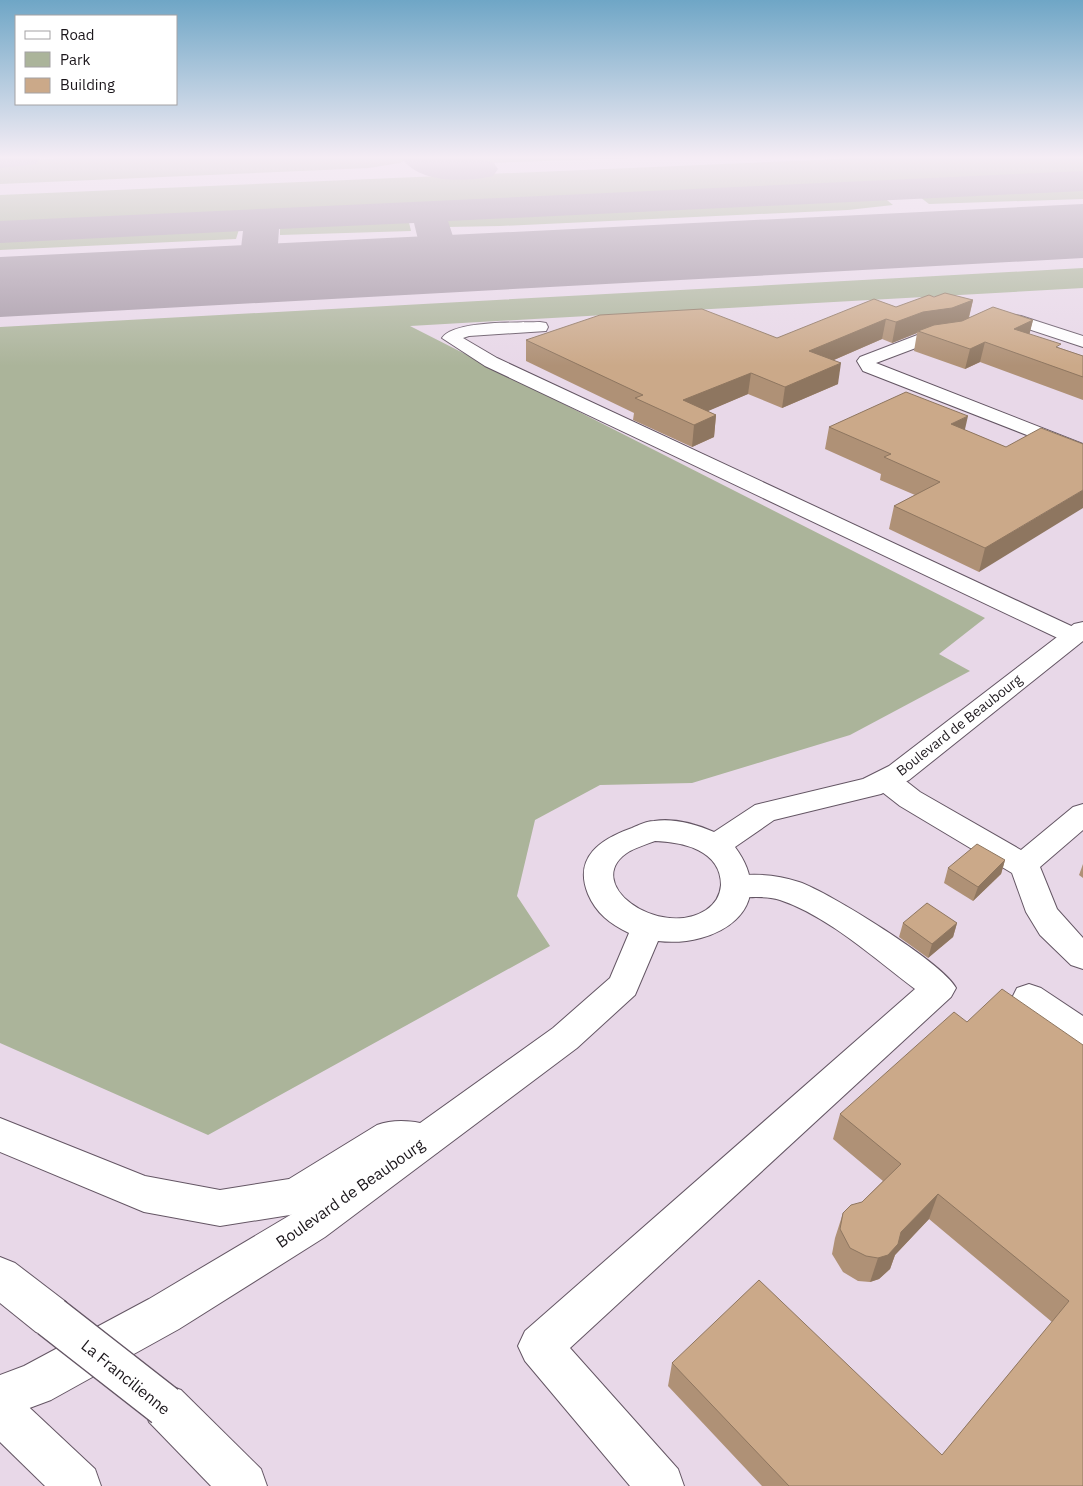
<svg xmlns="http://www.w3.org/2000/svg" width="1083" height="1486" font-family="'IBM Plex Sans',sans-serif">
  <rect width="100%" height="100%" fill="#e8d8e8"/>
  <!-- green -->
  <g fill="#abb49a">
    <path d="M 74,158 L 408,158 L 400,163 L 369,168 L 0,184 L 0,161 Z"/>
    <path d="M 425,158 L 630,158 L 461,164 L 442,163 Z"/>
    <path d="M 860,158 L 1083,158 L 1083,178 L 0,227 L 0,195 Z"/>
    <path d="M 1083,186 L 1083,199 L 929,204 L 916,194 Z"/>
    <path d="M 882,196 L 893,205 L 848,210 L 500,226 L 448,227 L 444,216 Z"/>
    <path d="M 408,218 L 411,231 L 280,235 L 280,224 Z"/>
    <path d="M 240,226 L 236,239 L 0,250 L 0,237 Z"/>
    <path d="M 1083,268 L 1083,288 L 410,326 L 985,618 L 939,654 L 970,671 L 850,735 L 692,783 L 600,785 L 535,820 L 517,896 L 550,946 L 208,1135 L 0,1043 L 0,327 Z"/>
  </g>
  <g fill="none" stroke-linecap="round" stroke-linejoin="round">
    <!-- taxiway -->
    <g fill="#a598a5" fill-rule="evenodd">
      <path d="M 0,158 L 40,158 L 36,164 L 0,168 Z"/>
      <path d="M 402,158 L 482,160 L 493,162 L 498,169 L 493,176 C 466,182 419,184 402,158 Z"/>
      <path d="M 1083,171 L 1083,191 L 448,221 L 462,264 L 456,272 L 443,275 L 430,272 L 424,264 L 414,223 L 279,229 L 276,274 L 271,282 L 257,285 L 243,282 L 238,274 L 243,231 L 0,243 L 0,221 Z"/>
    </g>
    <!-- runway -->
    <path fill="#a598a5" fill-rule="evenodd" d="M 1083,204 L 1083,258 L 0,317 L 0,257 Z"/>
    <defs>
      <g id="minor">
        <path d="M 996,312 L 1021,316 L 1083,336 L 1083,347 L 1013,324 L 990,320 L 988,317 Z"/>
        <path d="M 540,322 L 546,323 L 548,327 L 546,331 L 469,336 L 463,338 L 497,358 L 1082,631 L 1083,639 L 1073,643 L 1064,641 L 485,366 L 442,338 C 454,320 518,323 540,322 Z"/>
        <path d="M 951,330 L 957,331 L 959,335 L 957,339 L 929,343 L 876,363 L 1083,444 L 1083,457 L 863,371 L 857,361 L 860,357 L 920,334 Z"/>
        <path d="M 887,772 L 897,774 L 920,792 L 1021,850 L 1073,807 L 1083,804 L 1083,830 L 1040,867 L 1057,909 L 1083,938 L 1083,969 L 1071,965 L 1040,935 L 1026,912 L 1012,873 L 900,806 L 877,788 L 873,781 L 877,774 Z"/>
        <path d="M 746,875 C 765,874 781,876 799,882 C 829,892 943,963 956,988 L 951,997 L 570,1348 L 678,1469 L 684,1486 L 630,1486 L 525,1361 L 518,1346 L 525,1331 L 915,989 C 875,959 828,916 780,900 C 763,894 745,900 727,895 L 722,887 L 727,879 Z"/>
        <path d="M 1029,984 L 1041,988 L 1083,1016 L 1083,1049 L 1071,1045 L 1017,1008 L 1012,998 L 1017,988 Z"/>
      </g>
      <path id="major" d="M 1083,622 L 1083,641 L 909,780 L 881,794 L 774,820 L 735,847 C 781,909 716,948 658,941 L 635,995 L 577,1048 L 325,1237 L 179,1329 L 51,1400 L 0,1419 L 0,1375 L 24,1366 L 149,1299 L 297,1211 L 553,1028 L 610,978 L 629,933 C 610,924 596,913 588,894 C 573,857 601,839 632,828 C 639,825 646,821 654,821 C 673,818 696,824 714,832 L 755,805 L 863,779 L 889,766 L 1074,624 ZM 655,841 C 683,842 721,850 721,885 C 720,896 715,904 706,910 C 659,940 578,882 630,851 C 638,847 647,844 655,841 Z"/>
      <g id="highway">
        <path d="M 0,1118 L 145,1176 L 220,1190 L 289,1179 L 377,1125 C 396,1118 419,1121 438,1128 L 444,1140 L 438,1152 L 425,1157 L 395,1154 L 310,1209 L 296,1214 L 220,1226 L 144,1212 L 0,1152 Z"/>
        <path d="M 0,1257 L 15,1263 L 66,1302 L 72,1317 L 66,1332 L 51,1338 L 36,1332 L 0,1303 Z"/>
        <path d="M 165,1384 L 181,1390 L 261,1469 L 267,1486 L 211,1486 L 149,1422 L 143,1406 L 149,1390 Z"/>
        <path d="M 0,1389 L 16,1395 L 95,1469 L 101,1486 L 45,1486 L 0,1442 Z"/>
      </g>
    </defs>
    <!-- minor casing -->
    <use href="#minor" stroke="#645664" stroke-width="2"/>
    <!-- major casing -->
    <use href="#major" stroke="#645664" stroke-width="2"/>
    <!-- highway casing -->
    <use href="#highway" stroke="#645664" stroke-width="2"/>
    <!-- minor -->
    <use href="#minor" fill="#fff" fill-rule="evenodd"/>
    <!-- major -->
    <use href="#major" fill="#fff" fill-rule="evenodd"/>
    <!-- highway -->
    <use href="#highway" fill="#fff" fill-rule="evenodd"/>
    <defs>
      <path id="highway-bridge" d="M 51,1317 L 165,1406"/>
    </defs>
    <!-- highway-bridge casing -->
    <use href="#highway-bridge" stroke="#645664" stroke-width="44" stroke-linecap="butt"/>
    <!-- highway-bridge -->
    <use href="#highway-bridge" stroke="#fff" stroke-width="41"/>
  </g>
  <!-- wall -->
  <g fill="#af9176">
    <path d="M 973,300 L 969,318 L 1033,320 L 1029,334 L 1060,348 L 1083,356 L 1083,400 L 980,362 L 965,369 L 914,351 L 917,333 L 892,343 L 882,339 L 834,360 L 838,384 L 782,408 L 748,394 L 707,411 L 716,415 L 714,437 L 692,447 L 633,420 L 634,413 L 526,361 L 526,340 L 777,338 L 896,307 Z"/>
    <path d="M 829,427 L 965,430 L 1006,447 L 1083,444 L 979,572 L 889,529 L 894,506 L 915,495 L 880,480 L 881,474 L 825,449 Z"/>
    <path d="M 1005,860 L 1001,874 L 973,901 L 944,883 L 948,868 Z"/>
    <path d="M 1083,864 L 1083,878 L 1079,875 Z"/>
    <path d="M 903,923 L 957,923 L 953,937 L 928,958 L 899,937 Z"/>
    <path d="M 967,1022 L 1083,1045 L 1083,1486 L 762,1486 L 668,1386 L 672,1363 L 942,1455 L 1052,1322 L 929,1219 L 895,1255 L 890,1269 L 879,1279 L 870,1282 L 858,1281 L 843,1272 L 832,1254 L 835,1238 L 843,1213 L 862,1202 L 883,1181 L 833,1139 L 840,1114 Z"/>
  </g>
  <!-- shaded-wall -->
  <g fill="#8e7660">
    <path d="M 973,300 L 968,320 L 918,331 L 917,333 L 892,343 L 896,322 L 923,312 Z"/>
    <path d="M 886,319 L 882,339 L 806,372 L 809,351 Z"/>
    <path d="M 1033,320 L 1028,340 L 1014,329 Z"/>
    <path d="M 985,342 L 980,362 L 965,369 L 970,349 Z"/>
    <path d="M 841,363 L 838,384 L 782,408 L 785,387 Z"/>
    <path d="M 751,373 L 748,394 L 685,421 L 683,400 Z"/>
    <path d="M 716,415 L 714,437 L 692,447 L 694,425 Z"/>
    <path d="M 968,416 L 963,438 L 951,424 Z"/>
    <path d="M 1083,490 L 1083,508 L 979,572 L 985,548 Z"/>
    <path d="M 1005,860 L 1001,874 L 973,901 L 978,887 Z"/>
    <path d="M 957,923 L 953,937 L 928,958 L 932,944 Z"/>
    <path d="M 938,1194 L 929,1219 L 895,1255 L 890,1269 L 879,1279 L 870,1282 L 878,1258 L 901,1232 Z"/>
  </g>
  <!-- building -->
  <g fill="#cba989" stroke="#8e7660">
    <path d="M 945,293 L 973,300 L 952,308 L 923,312 L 896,322 L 886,319 L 809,351 L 841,363 L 785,387 L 751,373 L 683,400 L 716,415 L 694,425 L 635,398 L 643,395 L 526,340 L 600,315 L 702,309 L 777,338 L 874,299 L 896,307 L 929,295 L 934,297 Z"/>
    <path d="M 993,307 L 1033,320 L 1014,329 L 1061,344 L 1056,347 L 1083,356 L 1083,377 L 985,342 L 970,349 L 918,331 L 934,325 L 962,321 Z"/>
    <path d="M 906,392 L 968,416 L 951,424 L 1006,447 L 1041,428 L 1083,444 L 1083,490 L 985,548 L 894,506 L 940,482 L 884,457 L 891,454 L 829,427 Z"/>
    <path d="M 977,844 L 1005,860 L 978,887 L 948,868 Z"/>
    <path d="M 927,903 L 957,923 L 932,944 L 903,923 Z"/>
    <path d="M 1002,989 L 1083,1045 L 1083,1486 L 789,1486 L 672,1363 L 759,1280 L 942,1455 L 1069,1301 L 938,1194 L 901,1232 L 898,1244 L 888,1255 L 878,1258 L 866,1256 L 850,1248 L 840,1229 L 843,1213 L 851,1205 L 862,1202 L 901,1164 L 840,1114 L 954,1012 L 967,1022 Z"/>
  </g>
  <!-- sky -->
  <linearGradient id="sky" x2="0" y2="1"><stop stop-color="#6fa6c6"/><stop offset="0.43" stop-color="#f5edf5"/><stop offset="1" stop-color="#f5edf5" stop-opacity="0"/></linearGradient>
  <rect width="1083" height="366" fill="url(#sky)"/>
  <g text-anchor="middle" stroke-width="4.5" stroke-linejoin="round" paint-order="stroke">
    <!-- street labels -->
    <g font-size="14" fill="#1b161b" stroke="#fff">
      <text transform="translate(959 725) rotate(-38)" y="5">Boulevard de Beaubourg</text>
    </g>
    <!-- near-street labels -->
    <g font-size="16" fill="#1b161b" stroke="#fff">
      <text transform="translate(350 1193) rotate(-35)" y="6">Boulevard de Beaubourg</text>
      <text transform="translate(126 1377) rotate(39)" y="6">La Francilienne</text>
    </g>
  </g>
  <!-- legend -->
  <rect x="15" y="15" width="162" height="90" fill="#ffffff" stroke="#a4a2a4"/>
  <rect x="25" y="31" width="25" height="8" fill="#ffffff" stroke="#a4a2a4"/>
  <text x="60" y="40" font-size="15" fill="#1b161b">Road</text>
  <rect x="25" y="52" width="25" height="15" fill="#abb49a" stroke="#a4a2a4"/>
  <text x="60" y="65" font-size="15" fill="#1b161b">Park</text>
  <rect x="25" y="78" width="25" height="15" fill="#cba989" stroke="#a4a2a4"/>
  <text x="60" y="90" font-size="15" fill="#1b161b">Building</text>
</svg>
